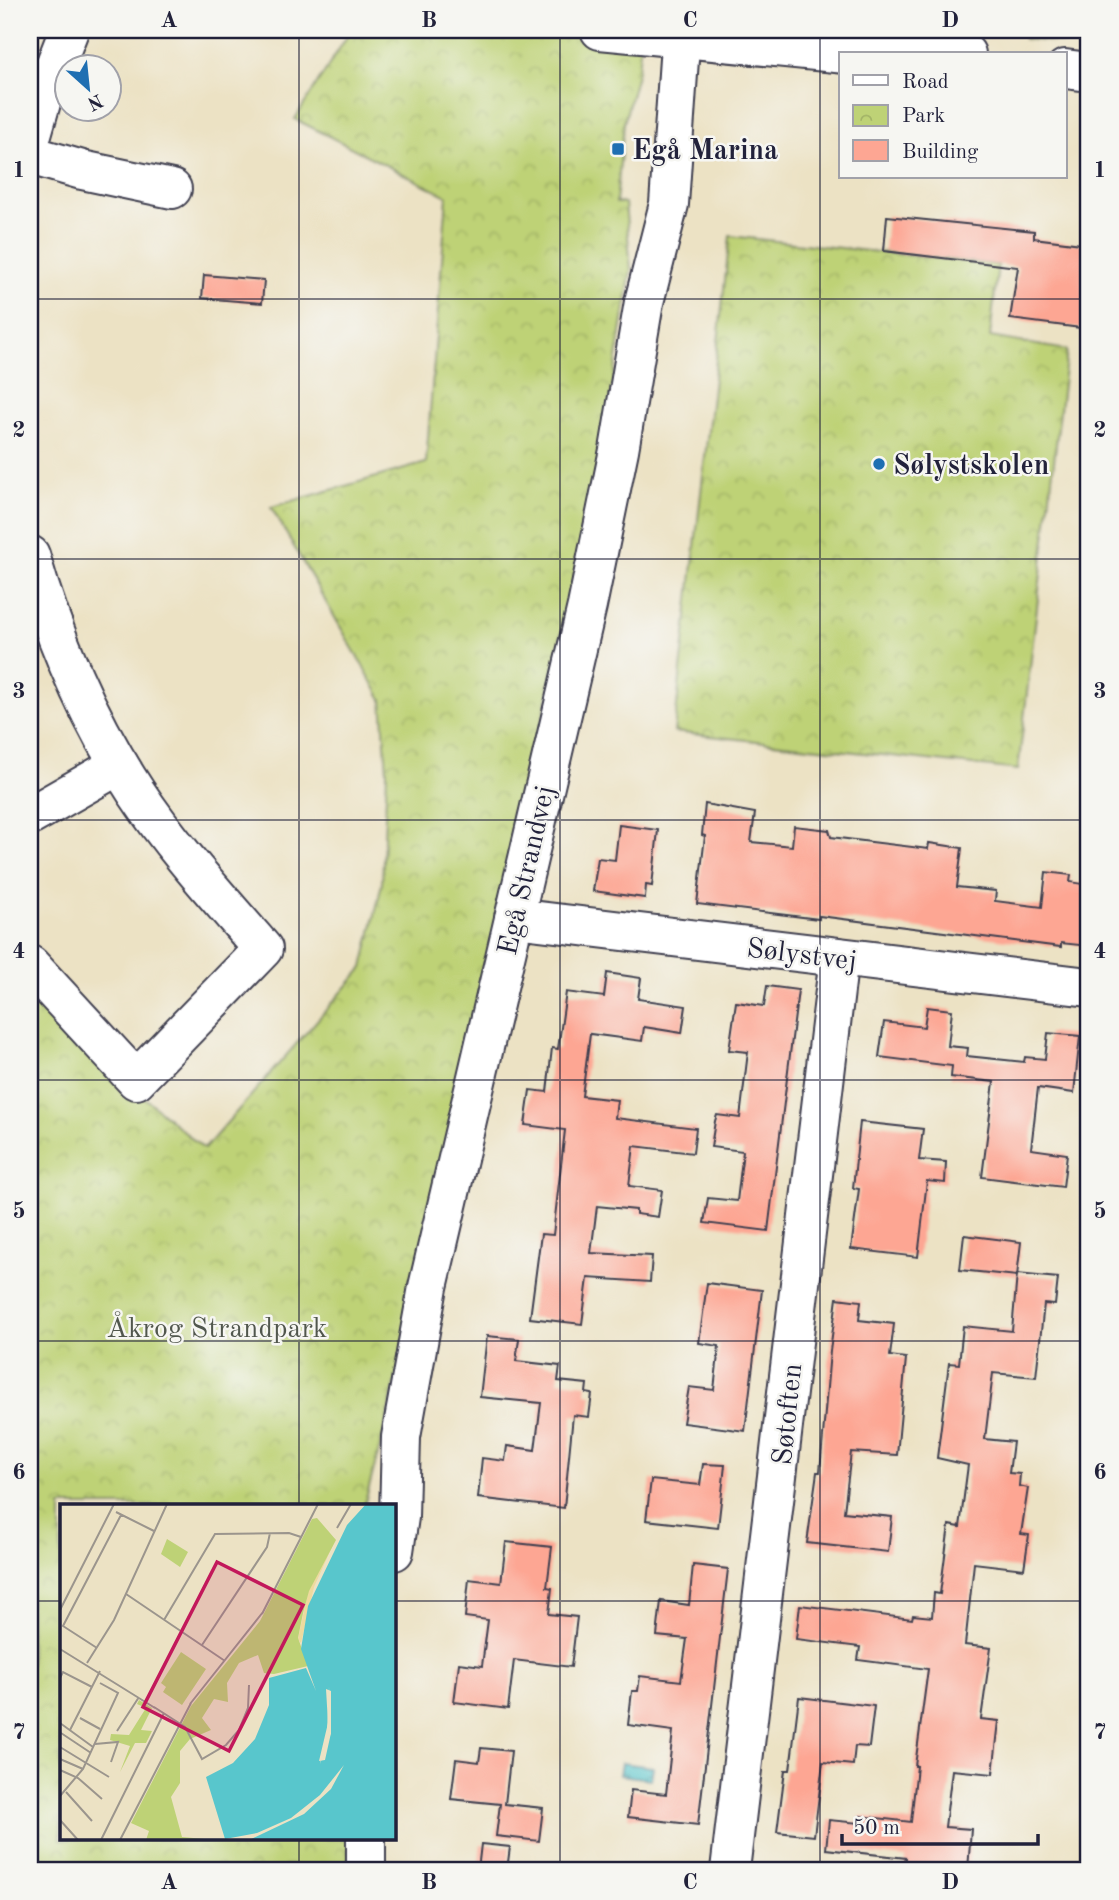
<svg xmlns="http://www.w3.org/2000/svg" width="1119" height="1900" font-family="'Old Standard TT',serif">
  <defs>
    <pattern id="park-crowns" width="20" height="18" patternUnits="userSpaceOnUse" patternTransform="scale(1.75)"><rect width="20" height="18" fill="#bed276"/><path d="M2 6a3 3 0 1 1 6 0M12 15a3 3 0 1 1 6 0" fill="none" stroke="#a3b467"/></pattern>
    <pattern id="water-waves" width="16" height="10" patternUnits="userSpaceOnUse" patternTransform="scale(1.75)"><rect width="16" height="10" fill="#58c6cc"/><path d="M0 5q4-4 8 0t8 0" fill="none" stroke="#48a0a7"/></pattern>
  </defs>
  <rect width="100%" height="100%" fill="#f6f6f2"/>
  <filter id="ink" filterUnits="userSpaceOnUse"><feTurbulence type="fractalNoise" baseFrequency=".0143" numOctaves="2"/><feDisplacementMap in="SourceGraphic" scale="14" xChannelSelector="R" yChannelSelector="G"/><feConvolveMatrix kernelMatrix="1 2 1 2 8 2 1 2 1" color-interpolation-filters="sRGB"/></filter>
  <filter id="wash" filterUnits="userSpaceOnUse"><feTurbulence type="fractalNoise" baseFrequency=".00686" numOctaves="4" result="noise"/><feDisplacementMap in="SourceGraphic" scale="28" xChannelSelector="R" yChannelSelector="G"/><feGaussianBlur stdDeviation="1.57" result="paint"/><feColorMatrix in="noise" values="0 0 0 0 0 0 0 0 0 0 0 0 0 0 0 0 0 1.4 0 .05"/><feComposite in="paint" operator="in"/></filter>
  <g filter="url(#wash)">
    <rect width="100%" height="100%" fill="#ece2c4"/>
    <!-- park -->
    <g fill="url(#park-crowns)" stroke="#707a58" stroke-width="2">
      <path d="M 351,30 L 642,30 L 638,70 L 624,123 L 616,203 L 625,203 L 631,270 L 603,447 L 386,1424 L 364,1506 L 61,1506 L 61,1839 L 349,1839 L 348,1870 L 30,1870 L 30,1011 L 45,998 L 121,1077 L 204,1149 L 363,968 L 382,883 L 387,772 L 382,699 L 271,507 L 426,463 L 447,196 L 295,119 Z"/>
      <path d="M 1024,30 L 1089,30 L 1089,45 L 1024,39 Z"/>
      <path d="M 730,236 L 998,265 L 990,337 L 1067,350 L 1018,770 L 674,732 Z"/>
    </g>
    <!-- water -->
    <path fill="url(#water-waves)" stroke="#3d7484" stroke-width="2" d="M 621,1763 L 653,1767 L 651,1779 L 619,1775 Z"/>
    <g id="blocks">
      <!-- building -->
      <g fill="#fda693">
        <path d="M 887,216 L 1034,231 L 1034,238 L 1089,245 L 1089,329 L 1010,319 L 1018,267 L 884,251 Z"/>
        <path d="M 204,275 L 264,280 L 262,303 L 202,298 Z"/>
        <path d="M 705,804 L 755,813 L 751,842 L 792,846 L 794,826 L 829,830 L 831,837 L 928,849 L 929,843 L 962,848 L 957,887 L 996,891 L 995,901 L 1042,907 L 1046,872 L 1071,875 L 1070,882 L 1089,885 L 1089,946 L 1061,943 L 1061,947 L 819,916 L 819,919 L 697,904 L 705,836 L 702,835 Z"/>
        <path d="M 619,825 L 658,830 L 652,886 L 646,885 L 645,898 L 593,891 L 598,858 L 615,860 Z"/>
        <path d="M 607,973 L 641,978 L 638,999 L 686,1006 L 682,1033 L 644,1027 L 642,1041 L 590,1034 L 582,1096 L 617,1100 L 615,1118 L 696,1128 L 693,1153 L 634,1146 L 629,1186 L 662,1190 L 658,1217 L 636,1214 L 636,1210 L 597,1206 L 591,1253 L 652,1256 L 650,1282 L 588,1278 L 582,1324 L 530,1318 L 541,1234 L 553,1235 L 565,1130 L 525,1125 L 530,1090 L 547,1092 L 552,1048 L 558,1049 L 566,992 L 604,997 Z"/>
        <path d="M 767,986 L 798,990 L 768,1231 L 704,1223 L 708,1198 L 737,1201 L 743,1151 L 711,1147 L 715,1121 L 717,1115 L 740,1118 L 748,1052 L 729,1050 L 736,1002 L 764,1006 Z"/>
        <path d="M 927,1007 L 952,1010 L 948,1046 L 968,1048 L 967,1056 L 1024,1062 L 1025,1057 L 1045,1059 L 1048,1033 L 1080,1036 L 1074,1093 L 1038,1088 L 1031,1149 L 1067,1154 L 1063,1187 L 982,1177 L 994,1082 L 951,1077 L 952,1066 L 879,1057 L 884,1022 L 924,1027 Z"/>
        <path d="M 860,1122 L 923,1129 L 919,1160 L 946,1162 L 945,1183 L 927,1181 L 918,1257 L 851,1249 L 859,1189 L 853,1188 Z"/>
        <path d="M 964,1235 L 1021,1242 L 1017,1276 L 960,1270 Z"/>
        <path d="M 1017,1274 L 1058,1278 L 1055,1305 L 1044,1304 L 1036,1377 L 993,1373 L 985,1439 L 1013,1442 L 1009,1473 L 1020,1474 L 1019,1486 L 1028,1488 L 1021,1534 L 1029,1535 L 1024,1569 L 974,1563 L 965,1645 L 991,1648 L 981,1719 L 999,1721 L 993,1774 L 952,1770 L 945,1827 L 971,1829 L 968,1870 L 905,1870 L 906,1858 L 826,1849 L 829,1820 L 859,1823 L 860,1816 L 911,1822 L 917,1766 L 915,1766 L 928,1669 L 858,1660 L 860,1647 L 796,1639 L 800,1605 L 912,1619 L 913,1615 L 932,1617 L 934,1593 L 940,1594 L 949,1525 L 960,1527 L 968,1465 L 937,1458 L 949,1363 L 959,1364 L 963,1326 L 1012,1331 Z"/>
        <path d="M 707,1283 L 762,1290 L 745,1431 L 683,1423 L 689,1387 L 714,1390 L 719,1346 L 699,1343 Z"/>
        <path d="M 837,1298 L 861,1301 L 859,1320 L 894,1324 L 890,1356 L 906,1358 L 897,1455 L 851,1452 L 844,1512 L 892,1517 L 888,1552 L 807,1543 L 817,1472 L 820,1472 L 830,1351 Z"/>
        <path d="M 487,1336 L 519,1339 L 516,1361 L 560,1366 L 558,1381 L 587,1384 L 586,1393 L 592,1394 L 589,1417 L 573,1415 L 564,1508 L 478,1498 L 482,1458 L 505,1461 L 507,1446 L 535,1450 L 541,1403 L 480,1397 Z"/>
        <path d="M 703,1464 L 725,1465 L 718,1528 L 646,1520 L 651,1480 L 700,1485 Z"/>
        <path d="M 506,1542 L 552,1547 L 547,1587 L 552,1588 L 549,1614 L 577,1617 L 571,1667 L 514,1660 L 508,1709 L 454,1702 L 459,1663 L 482,1666 L 488,1620 L 465,1617 L 469,1579 L 501,1583 Z"/>
        <path d="M 693,1565 L 728,1569 L 698,1825 L 628,1817 L 631,1790 L 666,1794 L 673,1731 L 628,1725 L 632,1691 L 638,1691 L 640,1676 L 681,1681 L 687,1639 L 657,1636 L 661,1601 L 689,1605 Z"/>
        <path d="M 799,1697 L 874,1706 L 869,1747 L 855,1746 L 853,1765 L 823,1762 L 814,1836 L 777,1832 L 785,1770 L 790,1770 Z"/>
        <path d="M 481,1748 L 511,1751 L 505,1804 L 543,1808 L 539,1841 L 496,1836 L 500,1804 L 451,1799 L 456,1759 L 479,1762 Z"/>
        <path d="M 481,1844 L 510,1847 L 507,1870 L 478,1870 Z"/>
      </g>
    </g>
  </g>
  <g filter="url(#ink)">
    <use href="#blocks" fill-opacity="0" stroke="#403f50" stroke-width="2"/>
    <g fill="none" stroke-linecap="round" stroke-linejoin="round">
      <defs>
        <g id="minor">
          <path d="M 600,30 L 846,54"/>
          <path d="M 816,32 L 911,43 L 966,54"/>
          <path d="M 1065,69 L 1089,72"/>
          <path d="M 30,141 L 42,99 L 69,30"/>
          <path d="M 30,155 L 82,170 L 172,189"/>
          <path d="M 30,555 C 54,639 88,719 136,792 C 173,848 219,898 263,949 L 136,1080 L 30,965"/>
          <path d="M 30,816 L 119,765"/>
          <path d="M 514,918 L 1089,987"/>
          <path d="M 394,1551 L 399,1517 L 401,1437 L 428,1287 L 587,606 L 619,450 L 644,302 L 669,204 L 681,30"/>
          <path d="M 366,1870 L 366,1839"/>
          <path d="M 730,1870 L 839,957"/>
        </g>
      </defs>
      <!-- minor casing -->
      <use href="#minor" stroke="#403f50" stroke-width="42"/>
      <!-- minor -->
      <use href="#minor" stroke="#fff" stroke-width="38"/>
    </g>
  </g>
  <!-- grid -->
  <path fill="none" stroke="#22223b" stroke-width="2" stroke-opacity="0.55" d="M 299,30 L 299,1506M 560,30 L 560,1870M 820,30 L 820,1870M 30,299 L 1089,299M 30,559 L 1089,559M 30,820 L 1089,820M 30,1080 L 1089,1080M 30,1341 L 1089,1341M 30,1601 L 61,1601M 394,1601 L 1089,1601M 299,1839 L 299,1870"/>
  <!-- markers -->
  <g fill="#1f6fb2" stroke="#f6f6f2" stroke-width="2.5">
    <rect x="611" y="142" width="14" height="14" rx="3.5"/>
    <circle cx="879" cy="464" r="7"/>
  </g>
  <g text-anchor="middle" stroke-width="5" stroke-linejoin="round" paint-order="stroke">
    <!-- poi labels -->
    <g font-size="28" font-weight="bold" fill="#22223b" stroke="#f6f6f2" text-anchor="start">
      <text x="632" y="159">Egå Marina</text>
      <text x="893" y="474">Sølystskolen</text>
    </g>
    <!-- street labels -->
    <g font-size="28" fill="#22223b" stroke="#f6f6f2">
      <text transform="translate(525 870) rotate(-77)" y="10">Egå Strandvej</text>
      <text transform="translate(802 953) rotate(7)" y="10">Sølystvej</text>
      <text transform="translate(786 1414) rotate(-84)" y="10">Søtoften</text>
    </g>
    <!-- park labels -->
    <g font-size="28" fill="#51574d" stroke="#f6f6f2">
      <text x="217" y="1337">Åkrog Strandpark</text>
    </g>
  </g>
  <!-- overview -->
  <g transform="translate(60 1504)">
    <rect width="336" height="336" fill="#ece2c4"/>
    <path d="M 277,32 L 254,83 L 241,139 L 238,135 L 248,88 Z" fill="#eeda9e"/>
    <path d="M 257,14 L 276,36 L 249,87 L 243,109 L 238,134 L 248,162 L 214,170 L 204,169 L 198,151 L 179,159 L 167,179 L 168,198 L 154,195 L 142,214 L 151,226 L 130,235 L 120,247 L 120,279 L 111,293 L 122,333 L 156,336 L 86,336 L 89,327 L 71,319 L 131,202 L 200,117 L 252,15 ZM 107,35 L 128,48 L 120,63 L 101,50 ZM 121,148 L 146,165 L 122,201 L 103,188 L 106,183 L 101,179 ZM 79,196 L 92,204 L 81,226 L 92,227 L 86,239 L 75,239 L 60,268 L 70,242 L 50,236 L 51,230 L 69,231 L 86,204 L 77,200 Z" fill="#bed276"/>
    <path d="M 306,0 L 336,0 L 336,336 L 189,336 L 244,310 L 271,285 L 284,261 L 260,291 L 231,314 L 197,329 L 165,335 L 146,273 L 173,259 L 195,235 L 209,201 L 209,174 L 246,164 L 256,187 L 241,145 L 248,102 L 287,21 ZM 266,185 L 271,187 L 271,229 L 265,256 L 259,257 L 268,219 Z" fill="#58c6cc" fill-rule="evenodd"/>
    <path d="M 269,183 L 271,229 L 260,260 L 267,227 Z" fill="#ece2c4"/>
    <path fill="none" stroke="#9b958d" stroke-width="2" d="M 56,8 L 94,27M 277,24 L 291,0M 66,90 L 165,157M 0,106 L 54,0M 202,110 L 258,0M 104,116 L 155,30 L 229,29 L 241,33M 142,141 L 207,43 L 210,29M 37,144 L 3,122 L 61,11M 0,145 L 95,204M 27,159 L 54,116 L 107,0M 0,174 L 3,168 L 32,183M 130,200 L 203,108M 94,203 L 125,223 L 142,255 L 166,241 L 179,226 L 188,204 L 189,181M 20,214 L 40,225M 0,219 L 33,243M 10,226 L 40,167M 57,227 L 79,193M 1,229 L 31,249M 35,240 L 58,238 L 51,258M 0,243 L 49,273M 0,255 L 23,265M 0,266 L 18,274 L 42,295M 6,288 L 32,317M 0,292 L 23,265 L 58,189 L 40,179M 0,316 L 18,336M 41,336 L 104,209M 60,336 L 131,199"/>
    <path fill="#c2185b" fill-opacity="0.15" stroke="#c2185b" stroke-width="3.5" d="M 157,58 L 243,101 L 169,247 L 83,203 Z"/>
    <rect width="336" height="336" fill="none" stroke="#22223b" stroke-width="3.5"/>
  </g>
  <!-- margin -->
  <rect width="1119" height="1900" fill="none" stroke="#f6f6f2" stroke-width="77"/>
  <!-- legend -->
  <rect x="839" y="52" width="228" height="126" fill="#f6f6f2" stroke="#a1a1a9" stroke-width="2"/>
  <rect x="853" y="75" width="35" height="10" fill="#ffffff" stroke="#a1a1a9" stroke-width="2"/>
  <text x="902" y="88" font-size="21" fill="#22223b">Road</text>
  <rect x="853" y="105" width="35" height="21" fill="url(#park-crowns)" stroke="#a1a1a9" stroke-width="2"/>
  <text x="902" y="122" font-size="21" fill="#22223b">Park</text>
  <rect x="853" y="140" width="35" height="21" fill="#fda693" stroke="#a1a1a9" stroke-width="2"/>
  <text x="902" y="158" font-size="21" fill="#22223b">Building</text>
  <!-- north arrow -->
  <g transform="translate(88 88) rotate(153)"><circle r="33" fill="#f6f6f2" stroke="#a1a1a9" stroke-width="2"/>
  <path d="M0-5L12 26L0 18L-12 26Z" fill="#1f6fb2"/>
  <text y="-10" font-size="19" font-weight="bold" text-anchor="middle" fill="#22223b">N</text>
  </g>
  <!-- scale -->
  <path d="M842 1834v10h196v-10" fill="none" stroke="#22223b" stroke-width="3.5"/>
  <text x="853" y="1834" font-size="21" fill="#22223b" stroke="#f6f6f2" stroke-width="5" paint-order="stroke">50 m</text>
  <rect x="38" y="38" width="1042" height="1824" fill="none" stroke="#22223b" stroke-width="2.5"/>
  <g font-size="23" text-anchor="middle" font-weight="bold" fill="#22223b">
    <text x="169" y="27">A</text>
    <text x="429" y="27">B</text>
    <text x="690" y="27">C</text>
    <text x="950" y="27">D</text>
    <text x="19" y="177">1</text>
    <text x="1100" y="177">1</text>
    <text x="19" y="437">2</text>
    <text x="1100" y="437">2</text>
    <text x="19" y="698">3</text>
    <text x="1100" y="698">3</text>
    <text x="19" y="958">4</text>
    <text x="1100" y="958">4</text>
    <text x="19" y="1218">5</text>
    <text x="1100" y="1218">5</text>
    <text x="19" y="1479">6</text>
    <text x="1100" y="1479">6</text>
    <text x="19" y="1739">7</text>
    <text x="1100" y="1739">7</text>
    <text x="169" y="1889">A</text>
    <text x="429" y="1889">B</text>
    <text x="690" y="1889">C</text>
    <text x="950" y="1889">D</text>
  </g>
</svg>
